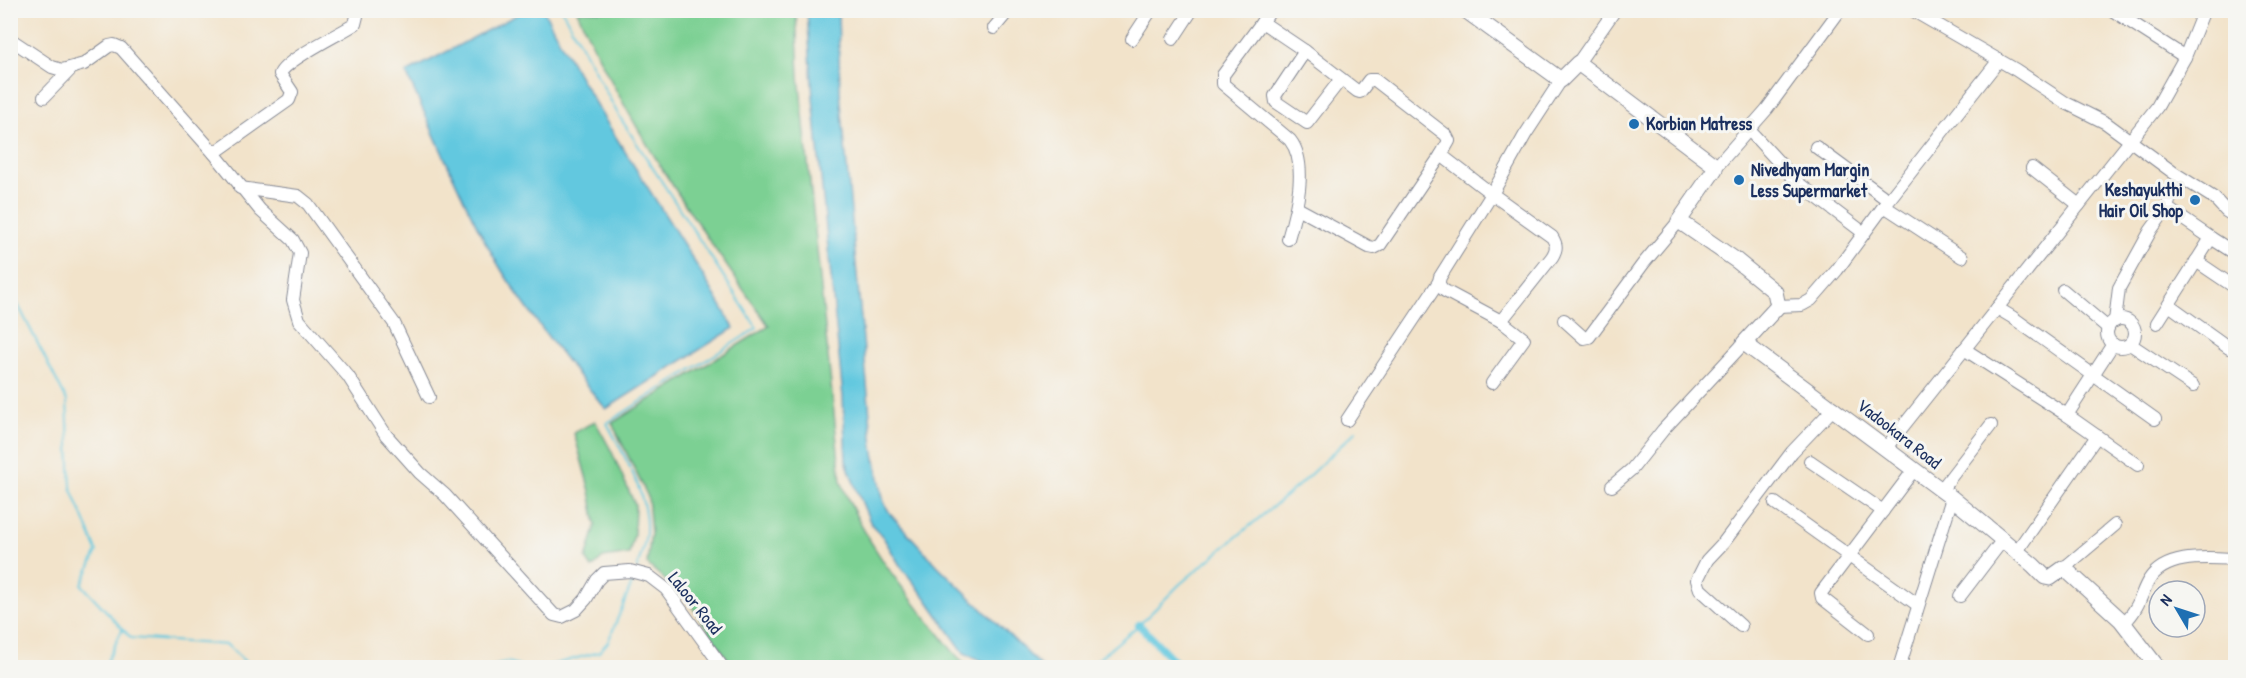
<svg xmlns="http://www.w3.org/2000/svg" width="2246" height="678" font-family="'Patrick Hand',sans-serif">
  <rect width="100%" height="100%" fill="#f6f6f2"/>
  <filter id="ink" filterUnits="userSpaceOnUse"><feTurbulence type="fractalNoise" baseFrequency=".0167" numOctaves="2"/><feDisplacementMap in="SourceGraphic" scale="12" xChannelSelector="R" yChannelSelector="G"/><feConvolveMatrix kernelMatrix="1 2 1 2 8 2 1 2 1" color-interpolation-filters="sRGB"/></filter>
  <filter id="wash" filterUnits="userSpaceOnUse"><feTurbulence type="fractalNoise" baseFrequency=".008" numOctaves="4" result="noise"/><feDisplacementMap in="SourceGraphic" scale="24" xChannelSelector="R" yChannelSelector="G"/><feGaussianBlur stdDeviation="1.35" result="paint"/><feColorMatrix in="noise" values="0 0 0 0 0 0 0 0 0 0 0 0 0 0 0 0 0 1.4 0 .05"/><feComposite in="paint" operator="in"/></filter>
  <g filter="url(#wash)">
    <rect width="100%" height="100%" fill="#f2e3ca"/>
    <!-- green -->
    <g fill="#7bd093" stroke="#4b8078" stroke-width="1.5">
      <path d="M 577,11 L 796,11 L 799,76 L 841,481 C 860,535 899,585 936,630 C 948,644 954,656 970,667 L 733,667 L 687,599 L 647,564 L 651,533 L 648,497 L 612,423 L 769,326 C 697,225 627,124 577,11 Z"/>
      <path d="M 595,421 L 611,450 L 635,505 L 634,535 L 629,554 L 603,558 L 592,568 L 586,559 L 596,525 L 590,491 L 574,433 Z"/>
    </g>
    <!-- water -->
    <g fill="#62c8df" stroke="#3e7c9e" stroke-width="1.5">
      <path d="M 524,11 L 544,11 C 599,121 673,220 734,328 L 606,409 C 569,365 535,322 504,274 C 466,213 437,138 406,73 Z"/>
      <path d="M 807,11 L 838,11 L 840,92 L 873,448 L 884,503 L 891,515 L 938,566 L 1042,667 L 996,667 L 964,653 L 926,598 L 901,567 L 883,537 L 871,524 L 855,486 L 846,460 L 843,397 L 813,98 Z"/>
    </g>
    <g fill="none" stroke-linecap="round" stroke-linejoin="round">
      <!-- stream -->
      <g stroke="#62c8df" stroke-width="2">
        <path d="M 562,10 L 619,116 L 757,328 L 607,423 C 624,456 648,493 646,532 C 646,543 640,557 637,568"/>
        <path d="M 10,289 L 67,401 L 71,487 L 97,551 L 82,585 L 131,638 L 227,645 L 252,668"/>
        <path d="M 104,668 L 122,630"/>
        <path d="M 356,668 L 361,661 L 401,668"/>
        <path d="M 488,668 L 508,662 L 525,668"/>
        <path d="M 541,668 L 599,652 L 608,642 L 635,576"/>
        <path d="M 1087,668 L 1139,625 L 1180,584 L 1299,485 L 1356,431"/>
      </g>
      <!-- canal -->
      <path stroke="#62c8df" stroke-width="8" d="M 1139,625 L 1181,668"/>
    </g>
  </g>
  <g filter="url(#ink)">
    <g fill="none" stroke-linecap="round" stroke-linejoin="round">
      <defs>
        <g id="minor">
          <path d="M 1271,10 L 1223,75 L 1223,84 L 1290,140 C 1309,164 1296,212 1288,239"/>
          <path d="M 1912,10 L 2016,70 L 2066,103 L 2106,123 L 2174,173 L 2214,198 L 2226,211 L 2236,217"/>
          <path d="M 2112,10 L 2185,57"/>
          <path d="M 1262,22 L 1305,51 L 1357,91 L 1360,92 L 1369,80 L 1375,80 L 1446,135 L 1449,141 L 1441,155 L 1492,194 L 1440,277 C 1438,284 1439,286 1445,291 L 1501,321 L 1524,339 L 1492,383"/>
          <path d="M 994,28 L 1009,10"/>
          <path d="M 10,39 L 52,67 L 62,70 L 84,64 L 109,46 L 114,45 L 121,48 L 214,153 L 260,210 L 293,240 L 300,253 L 293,300 L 299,320 L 348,376 L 386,435 L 420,473 L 445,495 L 554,615 L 562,617 L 576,610 L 586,599 L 597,580 L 604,573 L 630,571 L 649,576 L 666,589 L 723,668"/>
          <path d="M 1132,39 L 1151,10"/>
          <path d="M 1173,39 L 1192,10"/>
          <path d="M 1305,51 L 1275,96 L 1276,102 L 1307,123 L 1341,79"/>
          <path d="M 1578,63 L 1615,10"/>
          <path d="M 44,97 L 72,68"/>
          <path d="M 1749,130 L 1798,183 L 1864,233"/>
          <path d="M 1816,147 L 1888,200"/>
          <path d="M 214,153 L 289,100 L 292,92 L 280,74 C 285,60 340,34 355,24 L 357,16 L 355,10"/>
          <path d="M 1716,167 L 1767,109 L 1840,10"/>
          <path d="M 2032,168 L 2079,205"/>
          <path d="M 240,188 L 298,196 L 308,204 L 394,323 L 429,397"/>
          <path d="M 1297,208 L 1369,247 L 1374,248 L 1380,245 L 1441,155"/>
          <path d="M 2211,238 L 2236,254"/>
          <path d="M 1962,257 L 1884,206 L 1999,60"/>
          <path d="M 2196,261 L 2236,288"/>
          <path d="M 2063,290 L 2108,328"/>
          <path d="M 2169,305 L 2229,348"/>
          <path d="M 1778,306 L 1802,305 L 1811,300 L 1837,270 L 1884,206"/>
          <path d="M 1997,308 L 2012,317 L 2155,419"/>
          <circle cx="2121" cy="333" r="14"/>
          <path d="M 1564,320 L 1584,338 L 1589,337 L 1643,264 L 1679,221"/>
          <path d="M 1501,321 L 1552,257 C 1557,249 1557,245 1552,237 L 1492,194 L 1525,135 L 1561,80"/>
          <path d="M 2115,321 L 2119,288 L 2151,230 L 2167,208 L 2172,191"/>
          <path d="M 2157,323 L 2211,238 L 2167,208"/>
          <path d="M 2130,344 L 2193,386"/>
          <path d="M 1964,349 L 2067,415 L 2138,465"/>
          <path d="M 2067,415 L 2113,344"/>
          <path d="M 1347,420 L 1438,283"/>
          <path d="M 1885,449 L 2157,107 L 2185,57 L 2204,10"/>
          <path d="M 1810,461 L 1883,511"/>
          <path d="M 1612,486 L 1632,469 L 1663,430 L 1744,343"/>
          <path d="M 1941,490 L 1991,425"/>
          <path d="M 1775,503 L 1918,605"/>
          <path d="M 2017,551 L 2097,436"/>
          <path d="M 2064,568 L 2115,525"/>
          <path d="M 1960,596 L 2002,541"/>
          <path d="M 2124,624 C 2127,619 2132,615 2135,609 C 2141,600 2143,589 2149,580 C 2166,553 2208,558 2236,559"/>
          <path d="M 1741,626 L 1700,589 L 1697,580 L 1707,560 L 1724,542 L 1792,452 L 1834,408"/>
          <path d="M 1868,634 L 1822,598 L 1821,593 L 1913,471"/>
          <path d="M 1899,668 L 1952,498"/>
        </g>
        <path id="major" d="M 1465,10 L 1561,80 L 1578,63 L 1714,165 L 1715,169 L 1679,221 L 1737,261 L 1775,292 L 1778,306 L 1744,343 L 1952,498 L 2033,565 L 2045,577 L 2050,578 L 2064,568 L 2121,620 L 2158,668"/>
      </defs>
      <!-- minor casing -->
      <use href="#minor" stroke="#868994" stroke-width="14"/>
      <!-- major casing -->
      <use href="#major" stroke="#868994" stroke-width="17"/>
      <!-- minor -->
      <use href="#minor" stroke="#fff" stroke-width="12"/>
      <!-- major -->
      <use href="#major" stroke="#fff" stroke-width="15"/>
    </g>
  </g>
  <!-- markers -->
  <g fill="#1f6fb2" stroke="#f6f6f2" stroke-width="2">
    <circle cx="1634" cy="124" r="6"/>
    <circle cx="1739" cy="180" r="6"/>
    <circle cx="2195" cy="200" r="6"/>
  </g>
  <g text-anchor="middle" stroke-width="6" stroke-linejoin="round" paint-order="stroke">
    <!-- poi labels -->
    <g font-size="18" font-weight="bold" fill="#1b2f5e" stroke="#f6f6f2" text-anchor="start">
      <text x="1646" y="130">Korbian Matress</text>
      <text x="1751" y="176">Nivedhyam Margin<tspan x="1751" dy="21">Less Supermarket</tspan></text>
      <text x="2183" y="196" text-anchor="end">Keshayukthi<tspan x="2183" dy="21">Hair Oil Shop</tspan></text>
    </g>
    <!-- street labels -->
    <g font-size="18" fill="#1b2f5e" stroke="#f6f6f2">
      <text transform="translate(1899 434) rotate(38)" y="6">Vadookara Road</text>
      <text transform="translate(695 603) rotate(51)" y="6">Laloor Road</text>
    </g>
  </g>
  <!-- margin -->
  <rect width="2246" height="678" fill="none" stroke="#f6f6f2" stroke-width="36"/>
  <!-- north arrow -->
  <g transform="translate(2177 609) rotate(309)"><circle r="28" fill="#f6f6f2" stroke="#9ea6b7" stroke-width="1.5"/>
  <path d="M0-4.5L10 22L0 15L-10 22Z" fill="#1f6fb2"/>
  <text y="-9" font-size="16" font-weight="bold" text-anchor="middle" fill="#1b2f5e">N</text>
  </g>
</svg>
